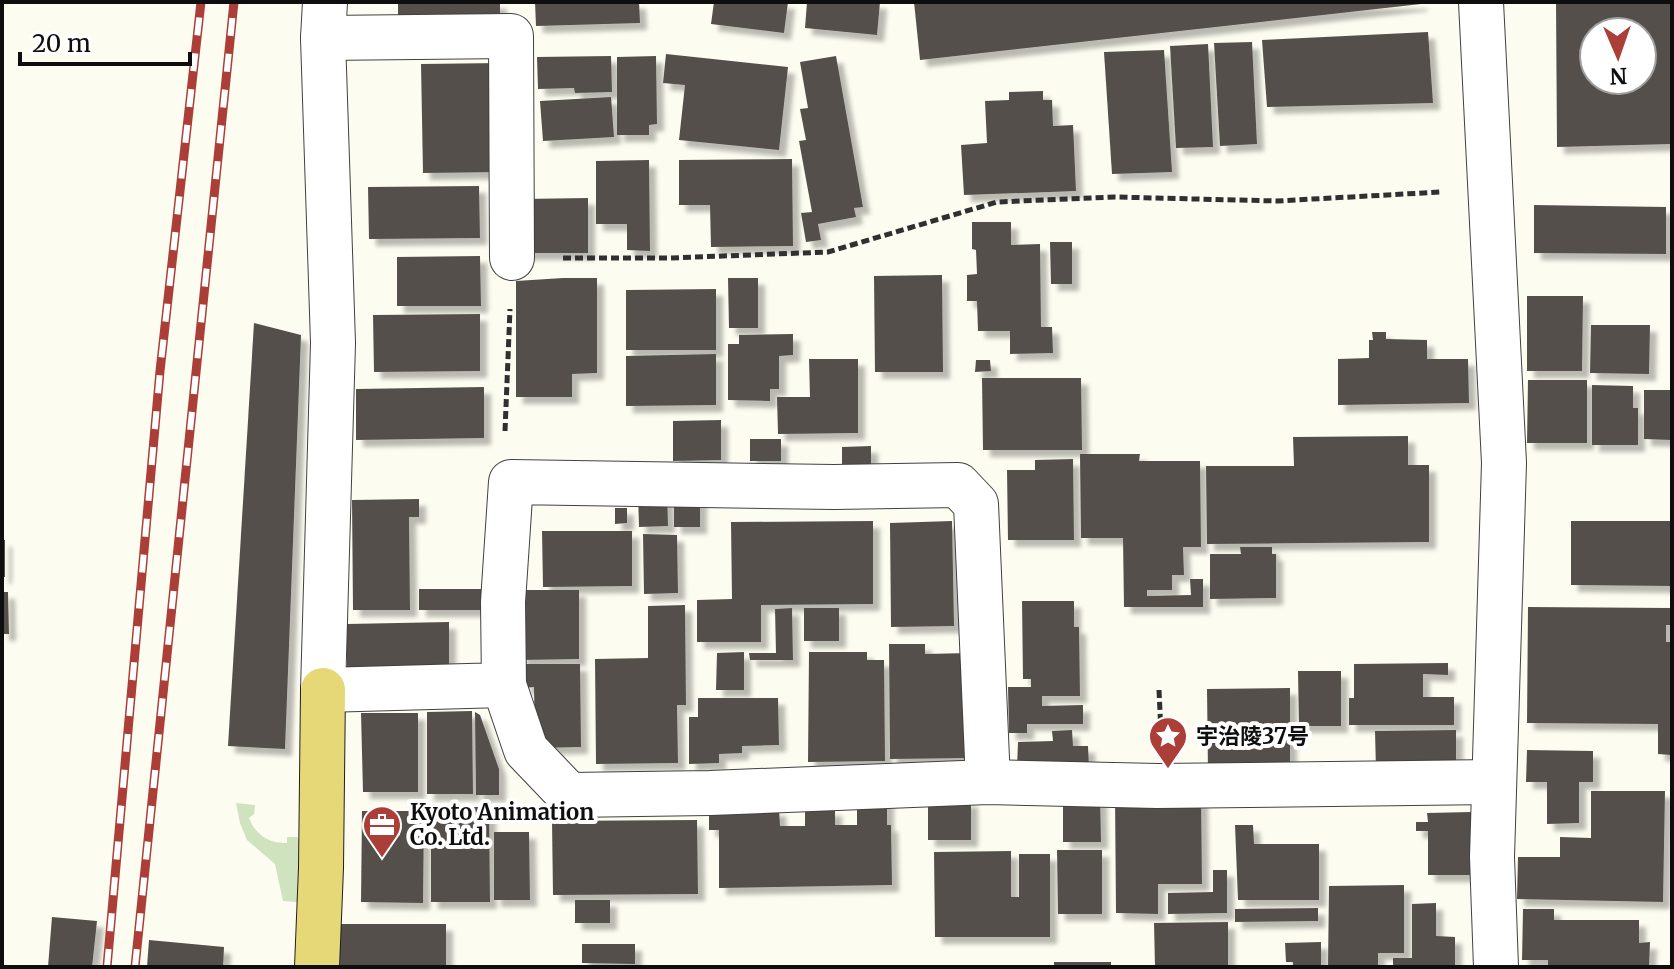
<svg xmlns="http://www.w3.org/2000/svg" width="1674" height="969" font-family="Merriweather,'Noto Sans JP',serif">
  <defs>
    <filter id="shadow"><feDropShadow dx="7" dy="7" stdDeviation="2" flood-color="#0004"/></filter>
  </defs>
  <rect width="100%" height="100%" fill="#fdfcf1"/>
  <!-- green -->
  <path fill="#cee3be" d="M 236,803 L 255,805 L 254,814 L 249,818 C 255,834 269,844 287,843 L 287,837 L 297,837 L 299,840 L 297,902 L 283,901 L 275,864 L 247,840 L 240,823 Z"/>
  <!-- building -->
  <g fill="#55504c" fill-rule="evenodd" filter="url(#shadow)">
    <path d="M 398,2 L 500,2 L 500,25 L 398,24 Z"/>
    <path d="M 535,2 L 639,2 L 640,23 L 536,26 Z"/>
    <path d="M 714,2 L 788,2 L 784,33 L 711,24 Z"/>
    <path d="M 807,2 L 880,2 L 877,35 L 805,28 Z"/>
    <path d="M 914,2 L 1421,2 L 1421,4 L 920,60 Z"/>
    <path d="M 1556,2 L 1672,2 L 1672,144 L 1557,147 ZM 1594,32 L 1642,32 L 1642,80 L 1594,80 Z"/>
    <path d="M 1428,32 L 1433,103 L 1267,107 L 1262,40 Z"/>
    <path d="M 1252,42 L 1257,144 L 1220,146 L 1214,43 Z"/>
    <path d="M 1208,44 L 1213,147 L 1176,148 L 1170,46 Z"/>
    <path d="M 1164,50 L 1172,172 L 1112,174 L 1104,52 Z"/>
    <path d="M 666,54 L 788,67 L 779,150 L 679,140 L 685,85 L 663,83 Z"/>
    <path d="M 611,56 L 612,92 L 575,93 L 574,88 L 538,89 L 537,57 Z"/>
    <path d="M 656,56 L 657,124 L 649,125 L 649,135 L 617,135 L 617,57 Z"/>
    <path d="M 836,56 L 863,207 L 854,208 L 856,217 L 818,224 L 821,240 L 806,242 L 801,213 L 812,212 L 799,141 L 806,140 L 800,109 L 808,108 L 800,62 Z"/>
    <path d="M 501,63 L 502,172 L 423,173 L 421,64 Z"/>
    <path d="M 1043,91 L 1043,100 L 1052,100 L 1053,126 L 1073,125 L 1076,191 L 964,195 L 961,145 L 987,143 L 985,101 L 1009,100 L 1009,92 Z"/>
    <path d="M 611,97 L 614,137 L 543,141 L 540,101 Z"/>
    <path d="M 792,159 L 793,246 L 711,247 L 710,205 L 679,205 L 679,160 Z"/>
    <path d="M 649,160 L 650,251 L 627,250 L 627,224 L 596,224 L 596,161 Z"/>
    <path d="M 479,186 L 480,238 L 369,239 L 368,187 Z"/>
    <path d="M 588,198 L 588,253 L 523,253 L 522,199 Z"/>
    <path d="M 1534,205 L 1666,207 L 1666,254 L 1534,253 Z"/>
    <path d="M 972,222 L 1011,222 L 1011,245 L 1040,244 L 1041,327 L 1052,327 L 1053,353 L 1010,354 L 1010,331 L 978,331 L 977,301 L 967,301 L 967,275 L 977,274 L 976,250 L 972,249 Z"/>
    <path d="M 1050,242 L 1072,242 L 1072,284 L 1051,284 Z"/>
    <path d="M 480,256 L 481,306 L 397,306 L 397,257 Z"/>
    <path d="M 942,275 L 943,372 L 875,372 L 874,276 Z"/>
    <path d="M 563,278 L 597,278 L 597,373 L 572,374 L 572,397 L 516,397 L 516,281 Z"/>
    <path d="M 728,278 L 758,278 L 758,328 L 729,328 Z"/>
    <path d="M 716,289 L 716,350 L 626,350 L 626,290 Z"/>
    <path d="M 1527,296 L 1583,296 L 1582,371 L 1527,371 Z"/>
    <path d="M 480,314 L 480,371 L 374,372 L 373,315 Z"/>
    <path d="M 254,323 L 301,335 L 285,749 L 228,746 Z"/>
    <path d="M 1591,325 L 1650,325 L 1649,374 L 1590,373 Z"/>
    <path d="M 1372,332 L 1386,332 L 1386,339 L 1427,340 L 1427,359 L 1468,359 L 1469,403 L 1338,405 L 1338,359 L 1369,358 L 1369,340 L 1373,340 Z"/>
    <path d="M 793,334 L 793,355 L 779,356 L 779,389 L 770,389 L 770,401 L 728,400 L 728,344 L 739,344 L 739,335 Z"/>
    <path d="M 716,354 L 716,405 L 626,406 L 626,356 Z"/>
    <path d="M 809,359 L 858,359 L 858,433 L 778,434 L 777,397 L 810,397 Z"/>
    <path d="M 976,360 L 990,360 L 991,371 L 975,372 Z"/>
    <path d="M 982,378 L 1081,378 L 1082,450 L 983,450 Z"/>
    <path d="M 1528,380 L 1587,380 L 1587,443 L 1527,443 Z"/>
    <path d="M 1592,385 L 1633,386 L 1633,408 L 1638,408 L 1638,445 L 1592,445 Z"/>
    <path d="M 484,387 L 484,438 L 356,440 L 356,389 Z"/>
    <path d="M 1644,390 L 1672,390 L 1672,440 L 1644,439 Z"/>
    <path d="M 721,420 L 721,460 L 673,461 L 673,421 Z"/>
    <path d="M 1408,436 L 1408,465 L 1429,465 L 1429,542 L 1207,544 L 1206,466 L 1294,466 L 1293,437 Z"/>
    <rect x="750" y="439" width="31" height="22"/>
    <path d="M 871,446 L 871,464 L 842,465 L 842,447 Z"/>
    <path d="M 1080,454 L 1140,454 L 1139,461 L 1200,461 L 1201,547 L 1183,547 L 1184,575 L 1172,575 L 1172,590 L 1147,590 L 1147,596 L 1191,595 L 1190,579 L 1203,579 L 1203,607 L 1124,607 L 1123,538 L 1081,538 Z"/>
    <path d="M 1073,459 L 1074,540 L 1008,540 L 1007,470 L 1035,470 L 1035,460 Z"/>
    <path d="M 638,493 L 667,493 L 668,526 L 639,527 Z"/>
    <rect x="674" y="497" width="26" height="30"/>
    <path d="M 419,499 L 419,517 L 409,517 L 410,610 L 353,610 L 352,500 Z"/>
    <path d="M 615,508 L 627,508 L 627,523 L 615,524 Z"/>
    <path d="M 873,521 L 873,604 L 761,605 L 761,642 L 697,642 L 697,600 L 732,599 L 731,522 Z"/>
    <path d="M 952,521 L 954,626 L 891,627 L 890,523 Z"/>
    <path d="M 1571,521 L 1672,521 L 1672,586 L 1571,585 Z"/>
    <path d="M 542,531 L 632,531 L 632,586 L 543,587 Z"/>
    <path d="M 643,534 L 677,535 L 678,593 L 644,594 Z"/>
    <rect x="2" y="540" width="3" height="37"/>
    <path d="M 1240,547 L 1272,547 L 1272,554 L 1276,554 L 1276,598 L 1210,599 L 1210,554 L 1241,554 Z"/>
    <rect x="419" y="589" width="67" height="21"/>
    <path d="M 519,590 L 579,590 L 579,659 L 520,660 Z"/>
    <path d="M 2,592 L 8,592 L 9,634 L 2,634 Z"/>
    <path d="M 1022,601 L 1074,601 L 1074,627 L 1079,627 L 1080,696 L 1042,696 L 1042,706 L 1083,705 L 1083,724 L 1027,724 L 1027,733 L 1009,733 L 1008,687 L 1031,687 L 1031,679 L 1023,679 Z"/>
    <path d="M 685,605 L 686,705 L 677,705 L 678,763 L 596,764 L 595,659 L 648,658 L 648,606 Z"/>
    <path d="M 1528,607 L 1672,608 L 1672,625 L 1666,625 L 1666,642 L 1672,642 L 1672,755 L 1658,754 L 1658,724 L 1527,723 Z"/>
    <path d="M 792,608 L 793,660 L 750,660 L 749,653 L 776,653 L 775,609 Z"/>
    <rect x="804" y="608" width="35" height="33"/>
    <path d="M 449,622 L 449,682 L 347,683 L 347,624 Z"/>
    <path d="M 889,644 L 925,644 L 925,654 L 970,653 L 971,758 L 890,759 Z"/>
    <path d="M 744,652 L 744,690 L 716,690 L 717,653 Z"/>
    <path d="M 809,652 L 867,652 L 867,660 L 884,660 L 885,761 L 808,762 Z"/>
    <path d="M 1448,663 L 1448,675 L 1423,674 L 1423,697 L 1454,697 L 1454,725 L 1349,725 L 1349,698 L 1354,698 L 1354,664 Z"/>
    <path d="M 524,664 L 580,664 L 581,747 L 535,748 L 534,687 L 524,688 Z"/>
    <path d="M 1298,671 L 1341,671 L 1341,726 L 1299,726 Z"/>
    <path d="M 1290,688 L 1290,771 L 1208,772 L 1207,689 Z"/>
    <path d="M 698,698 L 778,698 L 779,745 L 742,746 L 742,753 L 719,754 L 719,763 L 689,764 L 689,717 L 698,717 Z"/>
    <path d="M 472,711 L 473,794 L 427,794 L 427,712 Z"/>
    <path d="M 475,712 L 480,715 L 499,769 L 499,795 L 476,795 Z"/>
    <path d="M 361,713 L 418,713 L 418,792 L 363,792 Z"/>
    <path d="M 1072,730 L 1073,746 L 1088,746 L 1089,768 L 1017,768 L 1018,742 L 1053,741 L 1052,731 Z"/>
    <path d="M 1456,730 L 1456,769 L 1376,770 L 1375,731 Z"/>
    <path d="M 1527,750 L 1593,751 L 1593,782 L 1579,782 L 1579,823 L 1547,824 L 1547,782 L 1526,782 Z"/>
    <path d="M 1591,791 L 1665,791 L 1663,902 L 1517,899 L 1518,857 L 1560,857 L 1560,837 L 1591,838 Z"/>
    <path d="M 1063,795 L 1100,795 L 1101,842 L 1063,842 Z"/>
    <path d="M 887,796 L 887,825 L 891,825 L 892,885 L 719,888 L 719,830 L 709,830 L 709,809 L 779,809 L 780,826 L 805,826 L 805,810 L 835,809 L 835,825 L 857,825 L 857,798 Z"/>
    <path d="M 1115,796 L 1201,796 L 1202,884 L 1158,884 L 1158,914 L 1116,913 Z"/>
    <path d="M 971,800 L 971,840 L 928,840 L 928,801 Z"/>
    <path d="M 431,807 L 489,807 L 490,902 L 431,902 Z"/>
    <path d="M 362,811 L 424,811 L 423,903 L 361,902 Z"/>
    <path d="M 1471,812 L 1472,875 L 1428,875 L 1428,831 L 1416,831 L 1416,822 L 1428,822 L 1427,813 Z"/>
    <path d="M 697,820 L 698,894 L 553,895 L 552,821 Z"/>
    <path d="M 1235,825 L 1253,825 L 1254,844 L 1319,844 L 1319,900 L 1238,900 Z"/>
    <path d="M 494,832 L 529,832 L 530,900 L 494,900 Z"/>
    <path d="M 1057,850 L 1102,850 L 1102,914 L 1058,914 Z"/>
    <path d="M 1011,851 L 1011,897 L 1019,897 L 1019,854 L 1050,854 L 1050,937 L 935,937 L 934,852 Z"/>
    <path d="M 1213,870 L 1227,870 L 1227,913 L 1168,914 L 1168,893 L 1213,892 Z"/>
    <path d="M 1404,885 L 1404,953 L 1378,953 L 1378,966 L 1328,967 L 1329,886 Z"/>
    <rect x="575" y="900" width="35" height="23"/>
    <path d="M 1436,903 L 1436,936 L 1455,937 L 1455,967 L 1393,967 L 1393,958 L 1412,958 L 1412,904 Z"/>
    <path d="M 1318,908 L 1318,921 L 1235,922 L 1235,909 Z"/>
    <path d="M 1523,909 L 1554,909 L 1554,920 L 1639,920 L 1639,943 L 1650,942 L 1649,967 L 1548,967 L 1548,960 L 1522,960 Z"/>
    <path d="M 52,917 L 97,921 L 92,967 L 48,967 Z"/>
    <path d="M 1228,922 L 1228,966 L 1155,967 L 1154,923 Z"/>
    <rect x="340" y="924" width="106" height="43"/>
    <path d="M 149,940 L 224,947 L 223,967 L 147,967 Z"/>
    <path d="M 1321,942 L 1321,967 L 1293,967 L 1293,962 L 1286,962 L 1285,943 Z"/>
    <path d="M 582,944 L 635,944 L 635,964 L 582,963 Z"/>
    <rect x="1054" y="962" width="57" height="5"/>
  </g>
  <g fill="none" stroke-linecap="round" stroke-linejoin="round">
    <defs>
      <g id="minor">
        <path d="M 325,2 L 323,38 L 333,343 L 323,690 L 504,685 L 503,602 L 511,482 L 834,487 L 958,485 L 976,504 L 988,782"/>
        <path d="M 1481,2 L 1504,463 L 1492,857 L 1496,967"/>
        <path d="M 323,38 L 511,36 L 512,258"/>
        <path d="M 504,685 L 526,750 L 569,795 L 710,793 L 988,782 L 1157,786 L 1494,782"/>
      </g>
      <path id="major" d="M 317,967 L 321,868 L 323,690"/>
    </defs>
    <!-- minor casing -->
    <use href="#minor" stroke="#414141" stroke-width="46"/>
    <!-- major casing -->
    <use href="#major" stroke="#1f1f1f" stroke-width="46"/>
    <!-- path -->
    <g stroke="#303030" stroke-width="5" stroke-dasharray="8 4" stroke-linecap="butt">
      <path d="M 563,258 L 670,258 L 828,252 L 997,202 L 1115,197 L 1277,201 L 1441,192"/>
      <path d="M 505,431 L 510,309"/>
      <path d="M 1159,690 L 1161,733"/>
    </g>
    <!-- minor -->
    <use href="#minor" stroke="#fff" stroke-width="44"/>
    <!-- major -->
    <use href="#major" stroke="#e6d777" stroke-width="44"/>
    <defs>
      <g id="rail">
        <path d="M 107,967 L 160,371 L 201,2"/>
        <path d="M 135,967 L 234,2"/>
      </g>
    </defs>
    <!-- rail casing -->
    <use href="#rail" stroke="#ac3e38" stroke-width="9"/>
    <!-- rail -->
    <use href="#rail" stroke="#fff" stroke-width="6" stroke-dasharray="18" stroke-linecap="butt"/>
  </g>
  <!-- icons -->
  <defs>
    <symbol id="sight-pin" viewBox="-11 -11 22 30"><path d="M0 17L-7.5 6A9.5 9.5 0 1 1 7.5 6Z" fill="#ac3e38" stroke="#fff"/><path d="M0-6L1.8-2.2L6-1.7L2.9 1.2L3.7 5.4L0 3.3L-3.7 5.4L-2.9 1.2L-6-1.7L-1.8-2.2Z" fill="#fff"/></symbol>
    <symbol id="office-pin" viewBox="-11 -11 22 30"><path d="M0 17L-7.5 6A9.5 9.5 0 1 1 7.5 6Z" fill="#ac3e38" stroke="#fff"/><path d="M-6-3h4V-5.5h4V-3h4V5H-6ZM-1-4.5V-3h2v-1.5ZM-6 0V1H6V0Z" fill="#fff"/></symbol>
  </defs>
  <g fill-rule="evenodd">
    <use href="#sight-pin" x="1146" y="714" width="44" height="60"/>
    <use href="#office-pin" x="360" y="803" width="44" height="60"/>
  </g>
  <g text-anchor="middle" stroke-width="8" stroke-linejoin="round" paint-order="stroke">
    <!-- poi labels -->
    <g font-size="22" font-weight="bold" fill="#0e0e0e" stroke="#fff" text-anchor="start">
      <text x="1196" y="744">宇治陵37号</text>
      <text x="410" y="820">Kyoto Animation<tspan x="410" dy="25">Co. Ltd.</tspan></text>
    </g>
  </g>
  <!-- border -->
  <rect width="1674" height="969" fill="none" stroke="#0e0e0e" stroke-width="8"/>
  <!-- north arrow -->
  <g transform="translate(1618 56) rotate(178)"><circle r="38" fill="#ffffff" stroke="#9f9f9f" stroke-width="2"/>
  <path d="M0-6L14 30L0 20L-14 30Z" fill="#ac3e38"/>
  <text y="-12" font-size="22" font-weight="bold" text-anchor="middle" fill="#0e0e0e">N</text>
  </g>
  <!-- scale -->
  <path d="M20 52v12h170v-12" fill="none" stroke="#0e0e0e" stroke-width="4"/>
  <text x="32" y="52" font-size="24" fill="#0e0e0e" stroke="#ffffff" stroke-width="6" paint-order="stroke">20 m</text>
</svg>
